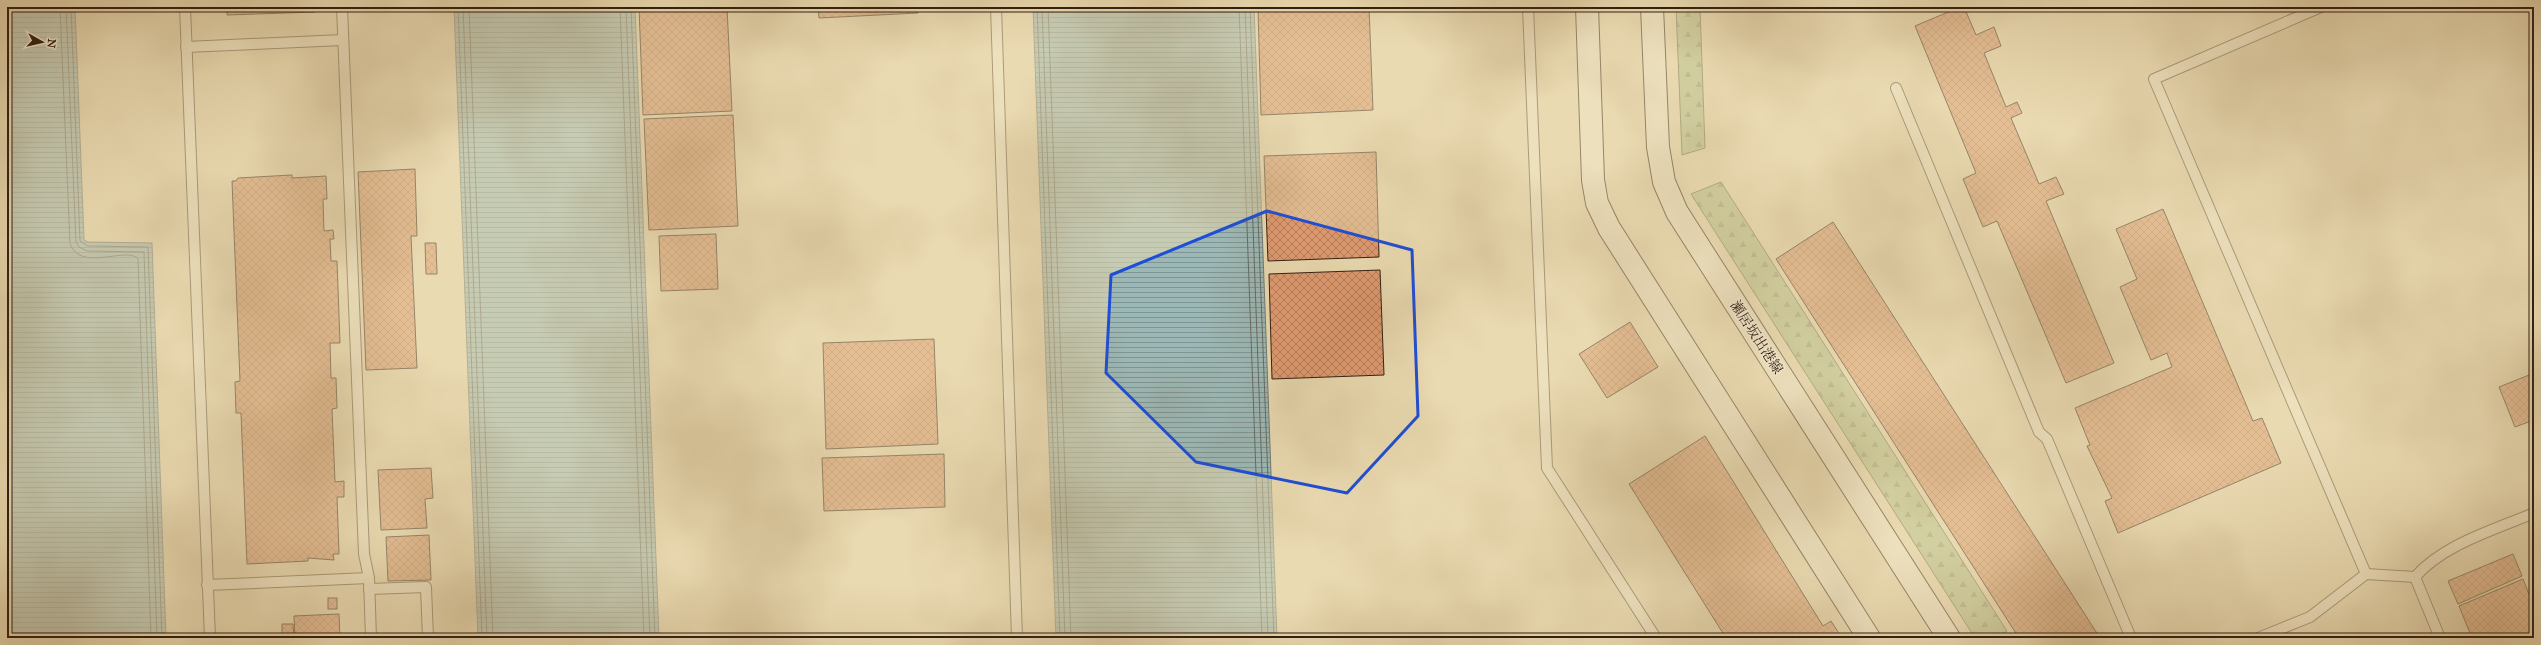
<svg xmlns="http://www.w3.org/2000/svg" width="2541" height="645" font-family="'IM FELL Great Primer','Noto Serif JP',serif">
  <defs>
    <pattern id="forest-firs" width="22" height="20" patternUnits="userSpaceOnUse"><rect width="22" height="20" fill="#b5c08d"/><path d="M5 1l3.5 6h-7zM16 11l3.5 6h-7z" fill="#949b72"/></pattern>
    <pattern id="water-rules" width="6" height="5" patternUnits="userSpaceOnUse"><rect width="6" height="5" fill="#9cb8b6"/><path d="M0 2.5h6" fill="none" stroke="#809593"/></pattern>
    <pattern id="building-cross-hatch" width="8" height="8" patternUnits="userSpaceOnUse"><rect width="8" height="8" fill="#e19b71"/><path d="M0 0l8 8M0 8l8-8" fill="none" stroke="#b77e5b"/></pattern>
  </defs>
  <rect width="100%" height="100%" fill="#eadab1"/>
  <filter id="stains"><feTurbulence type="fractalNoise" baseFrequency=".005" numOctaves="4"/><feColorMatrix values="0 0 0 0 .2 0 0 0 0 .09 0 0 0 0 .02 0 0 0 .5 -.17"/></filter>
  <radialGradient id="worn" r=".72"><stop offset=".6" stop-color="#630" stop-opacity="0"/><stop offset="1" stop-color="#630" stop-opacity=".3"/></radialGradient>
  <!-- forest -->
  <g fill="url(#forest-firs)" stroke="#737050">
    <path d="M 1676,7 L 1700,7 L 1705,148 L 1682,155 Z"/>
    <path d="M 1721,182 L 2007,631 L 1994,638 L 1975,638 L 1691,194 Z"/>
  </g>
  <!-- water -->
  <g fill="url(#water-rules)" stroke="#717b74">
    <path d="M 7,7 L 75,7 L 84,240 L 88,242 L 152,243 L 166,638 L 7,638 Z"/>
    <path d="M 454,7 L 635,7 L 659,638 L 478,638 Z"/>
    <path d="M 1033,7 L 1254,7 L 1277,638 L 1056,638 Z"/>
  </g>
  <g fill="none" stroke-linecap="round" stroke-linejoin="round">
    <!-- shore -->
    <g stroke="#666c64" stroke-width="1">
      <path d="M 60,7 L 70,244 C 81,272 123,247 138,258 L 151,638"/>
      <path d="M 66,7 L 76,242 L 79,247 L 87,251 L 144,252 L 157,638"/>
      <path d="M 71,7 L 80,241 L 88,246 L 148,247 L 162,638"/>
      <path d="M 458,7 L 482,638"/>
      <path d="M 463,7 L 487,638"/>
      <path d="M 469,7 L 493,638"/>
      <path d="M 620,7 L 644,638"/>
      <path d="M 626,7 L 650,638"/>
      <path d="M 631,7 L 655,638"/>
      <path d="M 1037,7 L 1060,638"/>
      <path d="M 1042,7 L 1065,638"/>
      <path d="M 1048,7 L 1071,638"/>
      <path d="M 1239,7 L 1262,638"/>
      <path d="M 1245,7 L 1268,638"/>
      <path d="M 1250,7 L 1274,638"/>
    </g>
  </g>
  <!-- building -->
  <g fill="url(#building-cross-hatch)" stroke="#311f12">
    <path d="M 227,7 L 315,7 L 315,12 L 227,15 Z"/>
    <path d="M 639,7 L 727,7 L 732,111 L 643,115 Z"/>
    <path d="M 818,7 L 918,7 L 918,13 L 819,18 Z"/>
    <path d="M 1322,7 L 1369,7 L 1373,110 L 1261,115 L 1258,9 Z"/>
    <path d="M 1960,7 L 1964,7 L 1976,35 L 1994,27 L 2001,46 L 1984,53 L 2006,107 L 2017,102 L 2022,113 L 2011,118 L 2039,184 L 2056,177 L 2064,194 L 2046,201 L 2114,363 L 2066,383 L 1997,221 L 1983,227 L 1963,179 L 1976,173 L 1915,26 Z"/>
    <path d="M 733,115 L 738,226 L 649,230 L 644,119 Z"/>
    <path d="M 1376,152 L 1379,257 L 1268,261 L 1264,156 Z"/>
    <path d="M 415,169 L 417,236 L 411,236 L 417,368 L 366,370 L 358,172 Z"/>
    <path d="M 292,175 L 292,178 L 326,176 L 327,199 L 323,199 L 324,231 L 333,230 L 334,239 L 330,239 L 331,261 L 337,261 L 340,343 L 330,343 L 331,378 L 336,378 L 337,408 L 332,409 L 335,482 L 344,481 L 344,497 L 337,497 L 339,554 L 333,554 L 334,560 L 308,558 L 308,561 L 247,564 L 241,413 L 236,413 L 235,382 L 240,381 L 232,181 L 236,181 L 238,178 Z"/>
    <path d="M 2163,209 L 2253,421 L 2262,418 L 2281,463 L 2118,533 L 2105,501 L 2112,498 L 2087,446 L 2090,445 L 2075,408 L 2172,367 L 2167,353 L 2151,360 L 2120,287 L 2137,279 L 2116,229 Z"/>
    <path d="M 1833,222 L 2100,638 L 2019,638 L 1776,259 Z"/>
    <path d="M 716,234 L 718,289 L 661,291 L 659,236 Z"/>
    <path d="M 425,243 L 436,243 L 437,274 L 426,274 Z"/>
    <path d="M 1380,270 L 1384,375 L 1272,379 L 1269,274 Z"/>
    <path d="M 1630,322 L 1658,367 L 1607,398 L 1579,354 Z"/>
    <path d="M 934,339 L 938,444 L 826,449 L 823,343 Z"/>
    <path d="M 2534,373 L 2534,420 L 2515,427 L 2499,387 Z"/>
    <path d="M 1705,436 L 1823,626 L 1831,621 L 1842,638 L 1726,638 L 1629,484 Z"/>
    <path d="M 944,454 L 945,507 L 824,511 L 822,458 Z"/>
    <path d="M 431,468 L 433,498 L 425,499 L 427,528 L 381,530 L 378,470 Z"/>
    <path d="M 429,535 L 431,580 L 388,581 L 386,537 Z"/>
    <path d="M 2513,554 L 2522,576 L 2458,604 L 2448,581 Z"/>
    <path d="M 2523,579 L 2534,607 L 2534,638 L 2472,638 L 2459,606 Z"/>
    <rect x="328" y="598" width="9" height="11"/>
    <path d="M 339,614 L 340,638 L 295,638 L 294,616 Z"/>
    <path d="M 282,624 L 293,624 L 294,638 L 282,638 Z"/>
  </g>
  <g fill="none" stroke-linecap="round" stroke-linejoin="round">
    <defs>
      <g id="lane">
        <path d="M 185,7 L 210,638"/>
        <path d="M 342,7 L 364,554 L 369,578 L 371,638"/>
        <path d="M 996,7 L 1017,638"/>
        <path d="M 1528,7 L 1547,468 L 1656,638"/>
        <path d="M 2321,7 L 2154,79 L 2366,574 L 2415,577"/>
        <path d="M 186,47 L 343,40"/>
        <path d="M 1896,88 L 2039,432 L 2047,439 L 2131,638"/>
        <path d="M 2415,577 C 2444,544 2494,530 2534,513"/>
        <path d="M 2415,577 L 2440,638"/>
        <path d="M 207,585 L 369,578"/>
        <path d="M 369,589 L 426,587 L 428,638"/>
        <path d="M 2258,638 L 2310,617 L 2366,574"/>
      </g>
      <g id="secondary">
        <path d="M 1587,7 L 1593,180 L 1597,203 L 1609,228 L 1869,638"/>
        <path d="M 1652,7 L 1658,147 L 1664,182 L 1677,212 L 1949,638"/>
      </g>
    </defs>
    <!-- lane casing -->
    <use href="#lane" stroke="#5f4e3a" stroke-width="12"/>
    <!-- secondary casing -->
    <use href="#secondary" stroke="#311f12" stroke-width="24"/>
    <!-- lane -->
    <use href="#lane" stroke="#f1e7cc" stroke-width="10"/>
    <!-- secondary -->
    <use href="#secondary" stroke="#f1e7cc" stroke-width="22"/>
  </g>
  <!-- marked area -->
  <path d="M0 0H2541V645H0ZM 1267,211 L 1412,250 L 1418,416 L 1347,493 L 1196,462 L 1106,373 L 1111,275 Z" fill="#eadab1" fill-opacity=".55" fill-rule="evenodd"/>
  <path fill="none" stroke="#1d4ed8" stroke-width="3" stroke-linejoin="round" d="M 1267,211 L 1412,250 L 1418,416 L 1347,493 L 1196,462 L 1106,373 L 1111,275 Z"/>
  <g text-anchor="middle" stroke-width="3" stroke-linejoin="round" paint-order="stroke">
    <!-- street labels -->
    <g font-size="14" fill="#311f12" stroke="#f1e7cc">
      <text transform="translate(1757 337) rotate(57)" y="5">瀬居坂出港線</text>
    </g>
  </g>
  <!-- margin -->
  <rect width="2541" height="645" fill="none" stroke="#eadab1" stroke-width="24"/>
  <rect x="8" y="8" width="2525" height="629" fill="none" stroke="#311f12" stroke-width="2"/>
  <rect x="12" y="12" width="2517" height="621" fill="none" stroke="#311f12"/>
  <!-- north arrow -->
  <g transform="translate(42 42) rotate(98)" stroke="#f1e7cc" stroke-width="3" paint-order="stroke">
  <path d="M0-3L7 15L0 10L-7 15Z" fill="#311f12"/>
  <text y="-6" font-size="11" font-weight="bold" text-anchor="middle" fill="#311f12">N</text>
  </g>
  <rect width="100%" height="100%" filter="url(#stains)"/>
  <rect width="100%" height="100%" fill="url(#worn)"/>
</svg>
